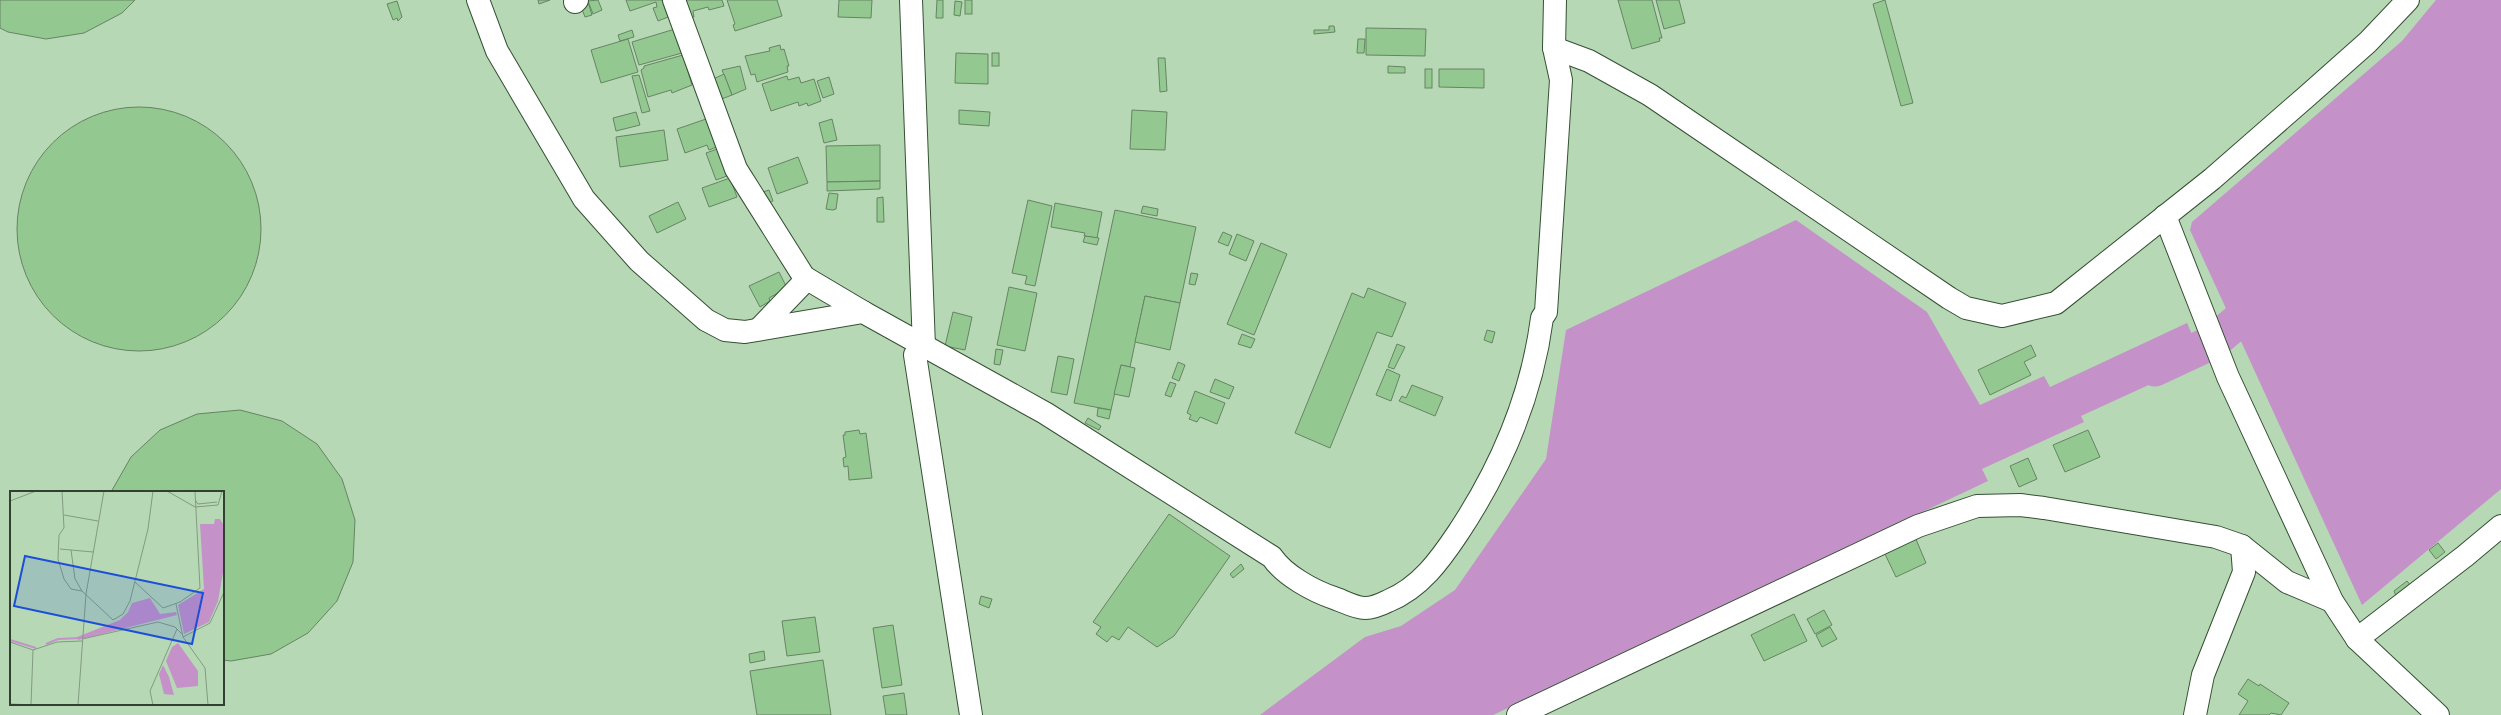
<svg xmlns="http://www.w3.org/2000/svg" width="2501" height="715" font-family="'IBM Plex Sans',sans-serif">
  <rect width="100%" height="100%" fill="#b7d8b5"/>
  <!-- water -->
  <g fill="#c491c8">
    <path d="M 2436,0 L 2501,0 L 2501,489 L 2362,605 L 2190,230 L 2192,222 L 2402,41 Z"/>
    <path d="M 1796,220 L 1927,312 L 1980,405 L 2044,376 L 2050,387 L 2187,323 L 2203,360 L 2081,416 L 2084,422 L 1982,469 L 1988,481 L 1493,715 L 1260,715 L 1365,637 L 1401,626 L 1455,590 L 1546,459 L 1566,330 Z"/>
  </g>
  <g fill="none" stroke-linecap="round" stroke-linejoin="round">
    <!-- river -->
    <path stroke="#c491c8" stroke-width="35" d="M 2155,369 L 2213,342 L 2270,294"/>
  </g>
  <!-- building -->
  <g fill="#93c990" stroke="#668464">
    <path d="M 0,0 L 135,0 L 122,13 L 84,33 L 46,39 L 8,32 L 0,28 Z"/>
    <path d="M 538,0 L 550,0 L 539,4 Z"/>
    <path d="M 598,0 L 602,10 L 593,14 L 588,1 Z"/>
    <path d="M 626,0 L 662,0 L 668,17 L 658,21 L 653,8 L 657,7 L 656,2 L 630,11 Z"/>
    <path d="M 682,0 L 722,0 L 724,6 L 709,10 L 708,7 L 693,11 L 694,17 L 688,19 Z"/>
    <path d="M 727,0 L 777,0 L 782,16 L 735,31 L 733,25 L 735,24 Z"/>
    <path d="M 839,0 L 872,0 L 871,18 L 838,17 Z"/>
    <path d="M 937,0 L 943,0 L 943,18 L 936,18 Z"/>
    <rect x="965" y="0" width="7" height="14"/>
    <path d="M 1618,0 L 1652,0 L 1662,38 L 1659,38 L 1660,41 L 1632,49 Z"/>
    <path d="M 1656,0 L 1679,0 L 1685,23 L 1664,29 Z"/>
    <path d="M 1885,0 L 1913,103 L 1901,106 L 1873,4 Z"/>
    <path d="M 397,1 L 402,17 L 398,21 L 397,18 L 393,20 L 387,4 Z"/>
    <path d="M 955,1 L 962,2 L 960,16 L 954,15 Z"/>
    <path d="M 588,2 L 592,15 L 585,17 L 580,4 Z"/>
    <path d="M 1329,26 L 1334,26 L 1335,32 L 1314,34 L 1314,30 L 1329,30 Z"/>
    <path d="M 1366,28 L 1426,29 L 1425,56 L 1366,55 Z"/>
    <path d="M 675,29 L 682,53 L 639,65 L 632,42 Z"/>
    <path d="M 632,30 L 634,37 L 620,41 L 618,35 Z"/>
    <path d="M 628,39 L 638,72 L 601,83 L 591,50 Z"/>
    <path d="M 1358,39 L 1365,39 L 1364,53 L 1357,53 Z"/>
    <path d="M 780,45 L 781,50 L 784,49 L 789,66 L 787,66 L 788,72 L 757,82 L 755,74 L 751,75 L 745,56 L 770,51 L 769,48 Z"/>
    <path d="M 956,53 L 988,54 L 988,84 L 955,83 Z"/>
    <rect x="992" y="53" width="7" height="13"/>
    <path d="M 683,55 L 692,85 L 672,93 L 671,90 L 648,97 L 641,70 L 644,68 L 644,66 Z"/>
    <path d="M 1158,58 L 1165,58 L 1167,91 L 1160,92 Z"/>
    <path d="M 740,66 L 746,89 L 732,95 L 722,70 Z"/>
    <path d="M 1388,66 L 1405,67 L 1405,73 L 1388,73 Z"/>
    <rect x="1425" y="69" width="7" height="19"/>
    <path d="M 1439,69 L 1484,69 L 1484,88 L 1439,87 Z"/>
    <path d="M 724,74 L 732,95 L 719,100 L 711,80 Z"/>
    <path d="M 639,75 L 650,111 L 642,113 L 632,76 Z"/>
    <path d="M 787,76 L 788,80 L 799,77 L 801,83 L 814,79 L 821,101 L 808,106 L 807,103 L 799,106 L 798,102 L 771,111 L 762,84 Z"/>
    <path d="M 829,77 L 834,94 L 823,98 L 817,81 Z"/>
    <circle cx="139" cy="229" r="122"/>
    <path d="M 959,110 L 990,112 L 989,126 L 959,124 Z"/>
    <path d="M 1132,110 L 1167,112 L 1165,150 L 1130,149 Z"/>
    <path d="M 636,112 L 640,125 L 616,131 L 613,118 Z"/>
    <path d="M 709,118 L 719,146 L 709,150 L 707,145 L 685,153 L 677,129 Z"/>
    <path d="M 832,119 L 837,140 L 824,143 L 819,123 Z"/>
    <path d="M 664,130 L 668,160 L 620,167 L 616,137 Z"/>
    <path d="M 880,145 L 880,181 L 827,182 L 826,146 Z"/>
    <path d="M 720,148 L 730,175 L 716,180 L 706,153 Z"/>
    <path d="M 798,157 L 808,183 L 777,194 L 768,168 Z"/>
    <path d="M 730,178 L 737,197 L 709,207 L 702,188 Z"/>
    <path d="M 880,181 L 880,189 L 827,191 L 827,182 Z"/>
    <path d="M 769,190 L 773,201 L 764,205 L 760,193 Z"/>
    <path d="M 829,193 L 838,194 L 836,209 L 833,210 L 826,209 Z"/>
    <path d="M 883,197 L 884,222 L 877,222 L 877,198 Z"/>
    <path d="M 1028,200 L 1052,206 L 1035,286 L 1025,284 L 1027,276 L 1012,273 Z"/>
    <path d="M 678,202 L 686,219 L 657,233 L 649,216 Z"/>
    <path d="M 1055,203 L 1102,212 L 1097,238 L 1084,236 L 1085,233 L 1051,227 Z"/>
    <path d="M 1143,206 L 1158,209 L 1157,216 L 1141,213 Z"/>
    <path d="M 1115,210 L 1196,227 L 1180,303 L 1145,296 L 1130,367 L 1121,365 L 1111,410 L 1074,403 Z"/>
    <path d="M 1223,232 L 1232,236 L 1228,246 L 1218,242 Z"/>
    <path d="M 1237,234 L 1254,241 L 1246,261 L 1229,254 Z"/>
    <path d="M 1085,236 L 1099,238 L 1097,245 L 1083,242 Z"/>
    <path d="M 1261,243 L 1287,254 L 1254,335 L 1227,324 Z"/>
    <path d="M 779,272 L 787,288 L 769,298 L 770,301 L 760,307 L 749,286 Z"/>
    <path d="M 1191,273 L 1198,274 L 1195,285 L 1189,284 Z"/>
    <path d="M 1009,287 L 1037,293 L 1025,351 L 997,345 Z"/>
    <path d="M 1368,288 L 1406,303 L 1392,337 L 1377,332 L 1330,448 L 1295,433 L 1352,293 L 1364,298 Z"/>
    <path d="M 1145,296 L 1180,303 L 1170,350 L 1135,342 Z"/>
    <path d="M 953,312 L 972,317 L 965,350 L 945,346 Z"/>
    <path d="M 1487,330 L 1495,332 L 1492,343 L 1484,340 Z"/>
    <path d="M 1242,334 L 1255,339 L 1251,348 L 1238,344 Z"/>
    <path d="M 1397,344 L 1405,347 L 1394,369 L 1388,367 Z"/>
    <path d="M 2031,345 L 2036,356 L 2024,362 L 2031,375 L 1990,395 L 1978,370 Z"/>
    <path d="M 996,349 L 1003,350 L 1000,365 L 994,364 Z"/>
    <path d="M 1058,356 L 1074,359 L 1067,395 L 1051,392 Z"/>
    <path d="M 1178,362 L 1185,365 L 1179,381 L 1172,378 Z"/>
    <path d="M 1121,365 L 1135,368 L 1129,397 L 1114,394 Z"/>
    <path d="M 1387,369 L 1400,375 L 1391,401 L 1376,395 Z"/>
    <path d="M 1215,379 L 1234,387 L 1229,399 L 1210,392 Z"/>
    <path d="M 1170,382 L 1176,384 L 1171,397 L 1165,395 Z"/>
    <path d="M 1412,385 L 1443,397 L 1435,416 L 1399,401 L 1402,396 L 1406,398 Z"/>
    <path d="M 1195,391 L 1225,403 L 1217,424 L 1200,417 L 1197,422 L 1189,419 L 1191,415 L 1187,413 Z"/>
    <path d="M 1098,408 L 1111,410 L 1109,419 L 1097,416 Z"/>
    <path d="M 240,410 L 282,421 L 317,444 L 342,479 L 355,520 L 353,562 L 337,601 L 308,633 L 271,654 L 231,661 L 223,660 L 223,492 L 111,492 L 131,457 L 160,430 L 197,414 Z"/>
    <path d="M 1088,418 L 1101,426 L 1099,430 L 1085,423 Z"/>
    <path d="M 859,430 L 860,434 L 866,433 L 872,478 L 849,480 L 848,466 L 844,467 L 843,458 L 846,457 L 843,435 L 845,435 L 845,432 Z"/>
    <path d="M 2088,430 L 2100,457 L 2065,472 L 2053,445 Z"/>
    <path d="M 2028,458 L 2037,479 L 2019,487 L 2010,466 Z"/>
    <path d="M 1169,514 L 1230,556 L 1174,636 L 1157,647 L 1128,627 L 1119,640 L 1112,636 L 1107,642 L 1096,634 L 1101,627 L 1093,622 Z"/>
    <path d="M 1915,537 L 1926,563 L 1896,577 L 1884,552 Z"/>
    <path d="M 2438,543 L 2445,552 L 2436,559 L 2429,550 Z"/>
    <path d="M 1241,564 L 1244,569 L 1233,578 L 1230,574 Z"/>
    <path d="M 2407,581 L 2411,586 L 2396,596 L 2394,591 Z"/>
    <path d="M 981,596 L 992,599 L 989,608 L 979,604 Z"/>
    <path d="M 1824,610 L 1832,625 L 1815,634 L 1807,619 Z"/>
    <path d="M 1794,614 L 1807,641 L 1764,661 L 1751,635 Z"/>
    <path d="M 815,617 L 820,652 L 787,656 L 782,621 Z"/>
    <path d="M 893,625 L 902,685 L 882,688 L 873,628 Z"/>
    <path d="M 1830,627 L 1837,639 L 1822,647 L 1816,635 Z"/>
    <path d="M 764,651 L 765,660 L 750,663 L 749,654 Z"/>
    <path d="M 823,660 L 831,715 L 757,715 L 750,671 Z"/>
    <path d="M 2248,679 L 2259,686 L 2260,684 L 2289,703 L 2281,715 L 2271,713 L 2269,715 L 2239,715 L 2248,701 L 2238,694 Z"/>
    <path d="M 904,693 L 907,715 L 886,715 L 883,696 Z"/>
  </g>
  <g fill="none" stroke-linecap="round" stroke-linejoin="round">
    <defs>
      <g id="minor">
        <path d="M 478,0 L 497,51 L 584,199 L 639,261 L 706,320 L 725,330 L 745,332 L 863,312 L 1045,413 L 1272,557 C 1284,575 1313,591 1334,598 C 1343,601 1355,608 1365,608 C 1373,608 1382,604 1388,601 C 1420,588 1440,560 1458,533 C 1501,468 1532,395 1542,318 L 1546,312 L 1561,80 L 1554,48 L 1555,0"/>
        <path d="M 674,0 L 736,169 L 804,277 L 863,312"/>
        <path d="M 575,2 L 577,0"/>
        <path d="M 1554,48 L 1589,61 L 1650,95 L 1949,298 L 1966,308 L 2002,316 L 2056,303 L 2212,179 L 2306,97 L 2368,42 L 2408,0"/>
        <path d="M 2165,216 L 2228,377 L 2332,601 L 2357,639 L 2438,715"/>
        <path d="M 759,329 L 807,279"/>
        <path d="M 2357,639 L 2465,556 L 2501,526"/>
        <path d="M 1518,715 L 1918,526 L 1977,506 L 2020,505 L 2044,508 L 2216,537 L 2242,546 L 2287,582 L 2332,601"/>
        <path d="M 2195,715 L 2203,675 L 2244,572 L 2242,546"/>
      </g>
      <path id="tertiary" d="M 911,0 L 924,347 L 915,355 L 971,715"/>
    </defs>
    <!-- minor casing -->
    <use href="#minor" stroke="#345133" stroke-width="24"/>
    <!-- tertiary casing -->
    <use href="#tertiary" stroke="#345133" stroke-width="24"/>
    <!-- minor -->
    <use href="#minor" stroke="#fff" stroke-width="22"/>
    <!-- tertiary -->
    <use href="#tertiary" stroke="#fff" stroke-width="22"/>
  </g>
  <!-- overview -->
  <g transform="translate(10 491)">
    <rect width="214" height="214" fill="#b7d8b5"/>
    <path d="M 205,28 L 210,28 L 214,35 L 214,76 L 208,110 L 199,131 L 174,143 L 168,114 L 194,98 L 190,33 L 204,33 ZM 140,107 L 150,123 L 166,121 L 167,124 L 68,149 L 67,146 L 110,129 L 118,121 L 122,112 ZM 168,152 L 188,180 L 188,195 L 167,197 L 156,170 L 162,156 ZM 153,174 L 159,186 L 164,204 L 154,203 L 149,183 Z" fill="#c491c8"/>
    <path fill="none" stroke="#c491c8" stroke-width="2" d="M 0,149 L 26,157M 36,153 L 48,148 L 70,147"/>
    <path fill="none" stroke="#829b81" stroke-width="1" d="M 52,0 L 54,37 L 49,44 L 48,68 L 54,88 L 61,98 L 72,100 L 103,129 L 113,123 L 120,110 L 138,38 L 143,0M 157,0 L 185,16 L 208,14 L 212,0M 0,10 L 26,0M 186,10 L 188,13 L 207,11M 54,24 L 88,30M 50,58 L 61,59 L 65,88 L 72,100M 61,59 L 83,61M 125,91 L 153,117 L 170,111 L 190,97 L 185,0M 76,103 L 94,0M 166,113 L 173,146 L 195,177 L 198,214M 173,146 L 200,132 L 214,101M 72,148 L 148,131 L 165,136 L 172,143M 0,151 L 23,159 L 21,214M 23,159 L 47,151 L 72,150M 0,213 L 24,214M 68,214 L 76,103M 143,214 L 140,200 L 167,138"/>
    <path fill="#1d4ed8" fill-opacity="0.15" stroke="#1d4ed8" stroke-width="2" d="M 15,65 L 193,102 L 182,153 L 4,115 Z"/>
    <rect width="214" height="214" fill="none" stroke="#324032" stroke-width="2"/>
  </g>
</svg>
